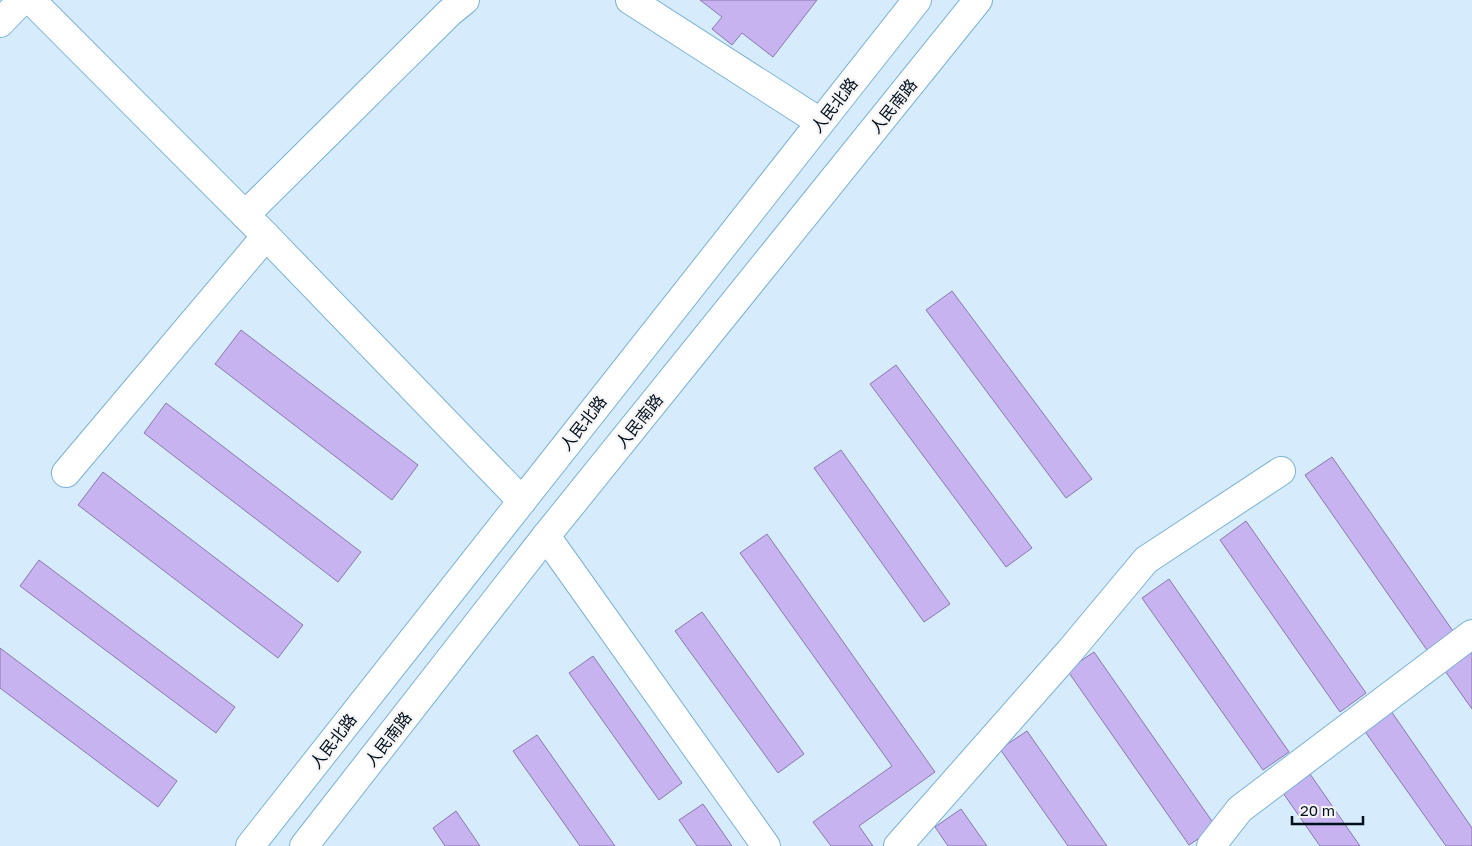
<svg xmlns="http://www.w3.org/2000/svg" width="1472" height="846" font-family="'Golos Text','Noto Sans SC',sans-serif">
  <rect width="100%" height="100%" fill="#d6ecfc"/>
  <!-- building -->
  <g fill="#c8b3f1" stroke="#8978ac">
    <path d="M 700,0 L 817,0 L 773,57 L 742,33 L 732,45 L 712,29 L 722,17 Z"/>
    <path d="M 952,291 L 1092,479 L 1066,498 L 926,310 Z"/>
    <path d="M 241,330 L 418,465 L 392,500 L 215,364 Z"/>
    <path d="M 896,365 L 1032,548 L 1006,567 L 870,384 Z"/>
    <path d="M 166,403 L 361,552 L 338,582 L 144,433 Z"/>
    <path d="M 841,450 L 950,604 L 924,622 L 814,468 Z"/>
    <path d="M 1332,457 L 1455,634 L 1429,653 L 1305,475 Z"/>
    <path d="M 103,472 L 303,625 L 278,658 L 78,505 Z"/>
    <path d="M 1246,521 L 1366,693 L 1340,712 L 1220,540 Z"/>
    <path d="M 767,534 L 935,772 L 859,826 L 873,846 L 831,846 L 813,822 L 892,766 L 740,553 Z"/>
    <path d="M 39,560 L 235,707 L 216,733 L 20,586 Z"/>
    <path d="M 1169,579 L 1289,752 L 1263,770 L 1142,598 Z"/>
    <path d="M 702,612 L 804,754 L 778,773 L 675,631 Z"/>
    <path d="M 0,648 L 177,781 L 158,807 L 0,688 Z"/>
    <path d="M 1470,650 L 1472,653 L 1472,709 L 1443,668 Z"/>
    <path d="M 1094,652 L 1216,827 L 1189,845 L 1067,670 Z"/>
    <path d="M 593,656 L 682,783 L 659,800 L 569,673 Z"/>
    <path d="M 1391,711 L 1472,828 L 1472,846 L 1446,846 L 1364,730 Z"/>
    <path d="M 1027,731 L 1107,846 L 1068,846 L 1000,749 Z"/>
    <path d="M 537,735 L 615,846 L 580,846 L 513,751 Z"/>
    <path d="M 1310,774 L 1360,846 L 1320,846 L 1283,793 Z"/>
    <path d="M 703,804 L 732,846 L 697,846 L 679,820 Z"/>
    <path d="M 961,809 L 987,846 L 948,846 L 935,827 Z"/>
    <path d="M 456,811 L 480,846 L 445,846 L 433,828 Z"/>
  </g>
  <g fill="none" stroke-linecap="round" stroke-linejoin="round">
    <defs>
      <g id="street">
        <path d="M 31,0 L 266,236 L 522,501"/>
        <path d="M 630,0 L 820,122"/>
        <path d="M 0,23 L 22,0"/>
        <path d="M 245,215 L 449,13 L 465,0"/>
        <path d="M 66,473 L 266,236"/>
        <path d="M 546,536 L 766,846"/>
        <path d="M 898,846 L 1070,651 L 1146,560 L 1281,471"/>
        <path d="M 1211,846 L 1240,809 L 1472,634"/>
      </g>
      <g id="secondary">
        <path d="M 250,846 L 917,0"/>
        <path d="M 304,846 L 546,536 L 978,0"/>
      </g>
    </defs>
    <!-- street casing -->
    <use href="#street" stroke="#7ab1d7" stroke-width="30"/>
    <!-- secondary casing -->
    <use href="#secondary" stroke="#7ab1d7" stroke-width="30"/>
    <!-- street -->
    <use href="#street" stroke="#fff" stroke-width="28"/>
    <!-- secondary -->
    <use href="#secondary" stroke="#fff" stroke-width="28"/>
  </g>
  <g text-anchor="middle" stroke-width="4.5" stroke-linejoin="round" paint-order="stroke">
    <!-- street labels -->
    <g font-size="16" fill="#000f1c" stroke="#f5f5f5">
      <text transform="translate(834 105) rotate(-52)" y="6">人民北路</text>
      <text transform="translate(893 106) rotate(-51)" y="6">人民南路</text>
      <text transform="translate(639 421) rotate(-51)" y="6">人民南路</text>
      <text transform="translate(583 423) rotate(-52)" y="6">人民北路</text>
      <text transform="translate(388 739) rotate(-52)" y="6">人民南路</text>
      <text transform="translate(333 741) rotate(-52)" y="6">人民北路</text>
    </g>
  </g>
  <!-- scale -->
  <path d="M1292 816v8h71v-8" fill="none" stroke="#000f1c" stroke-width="2.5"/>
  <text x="1300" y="816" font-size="15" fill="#000f1c" stroke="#f5f5f5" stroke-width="4" paint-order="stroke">20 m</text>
</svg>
